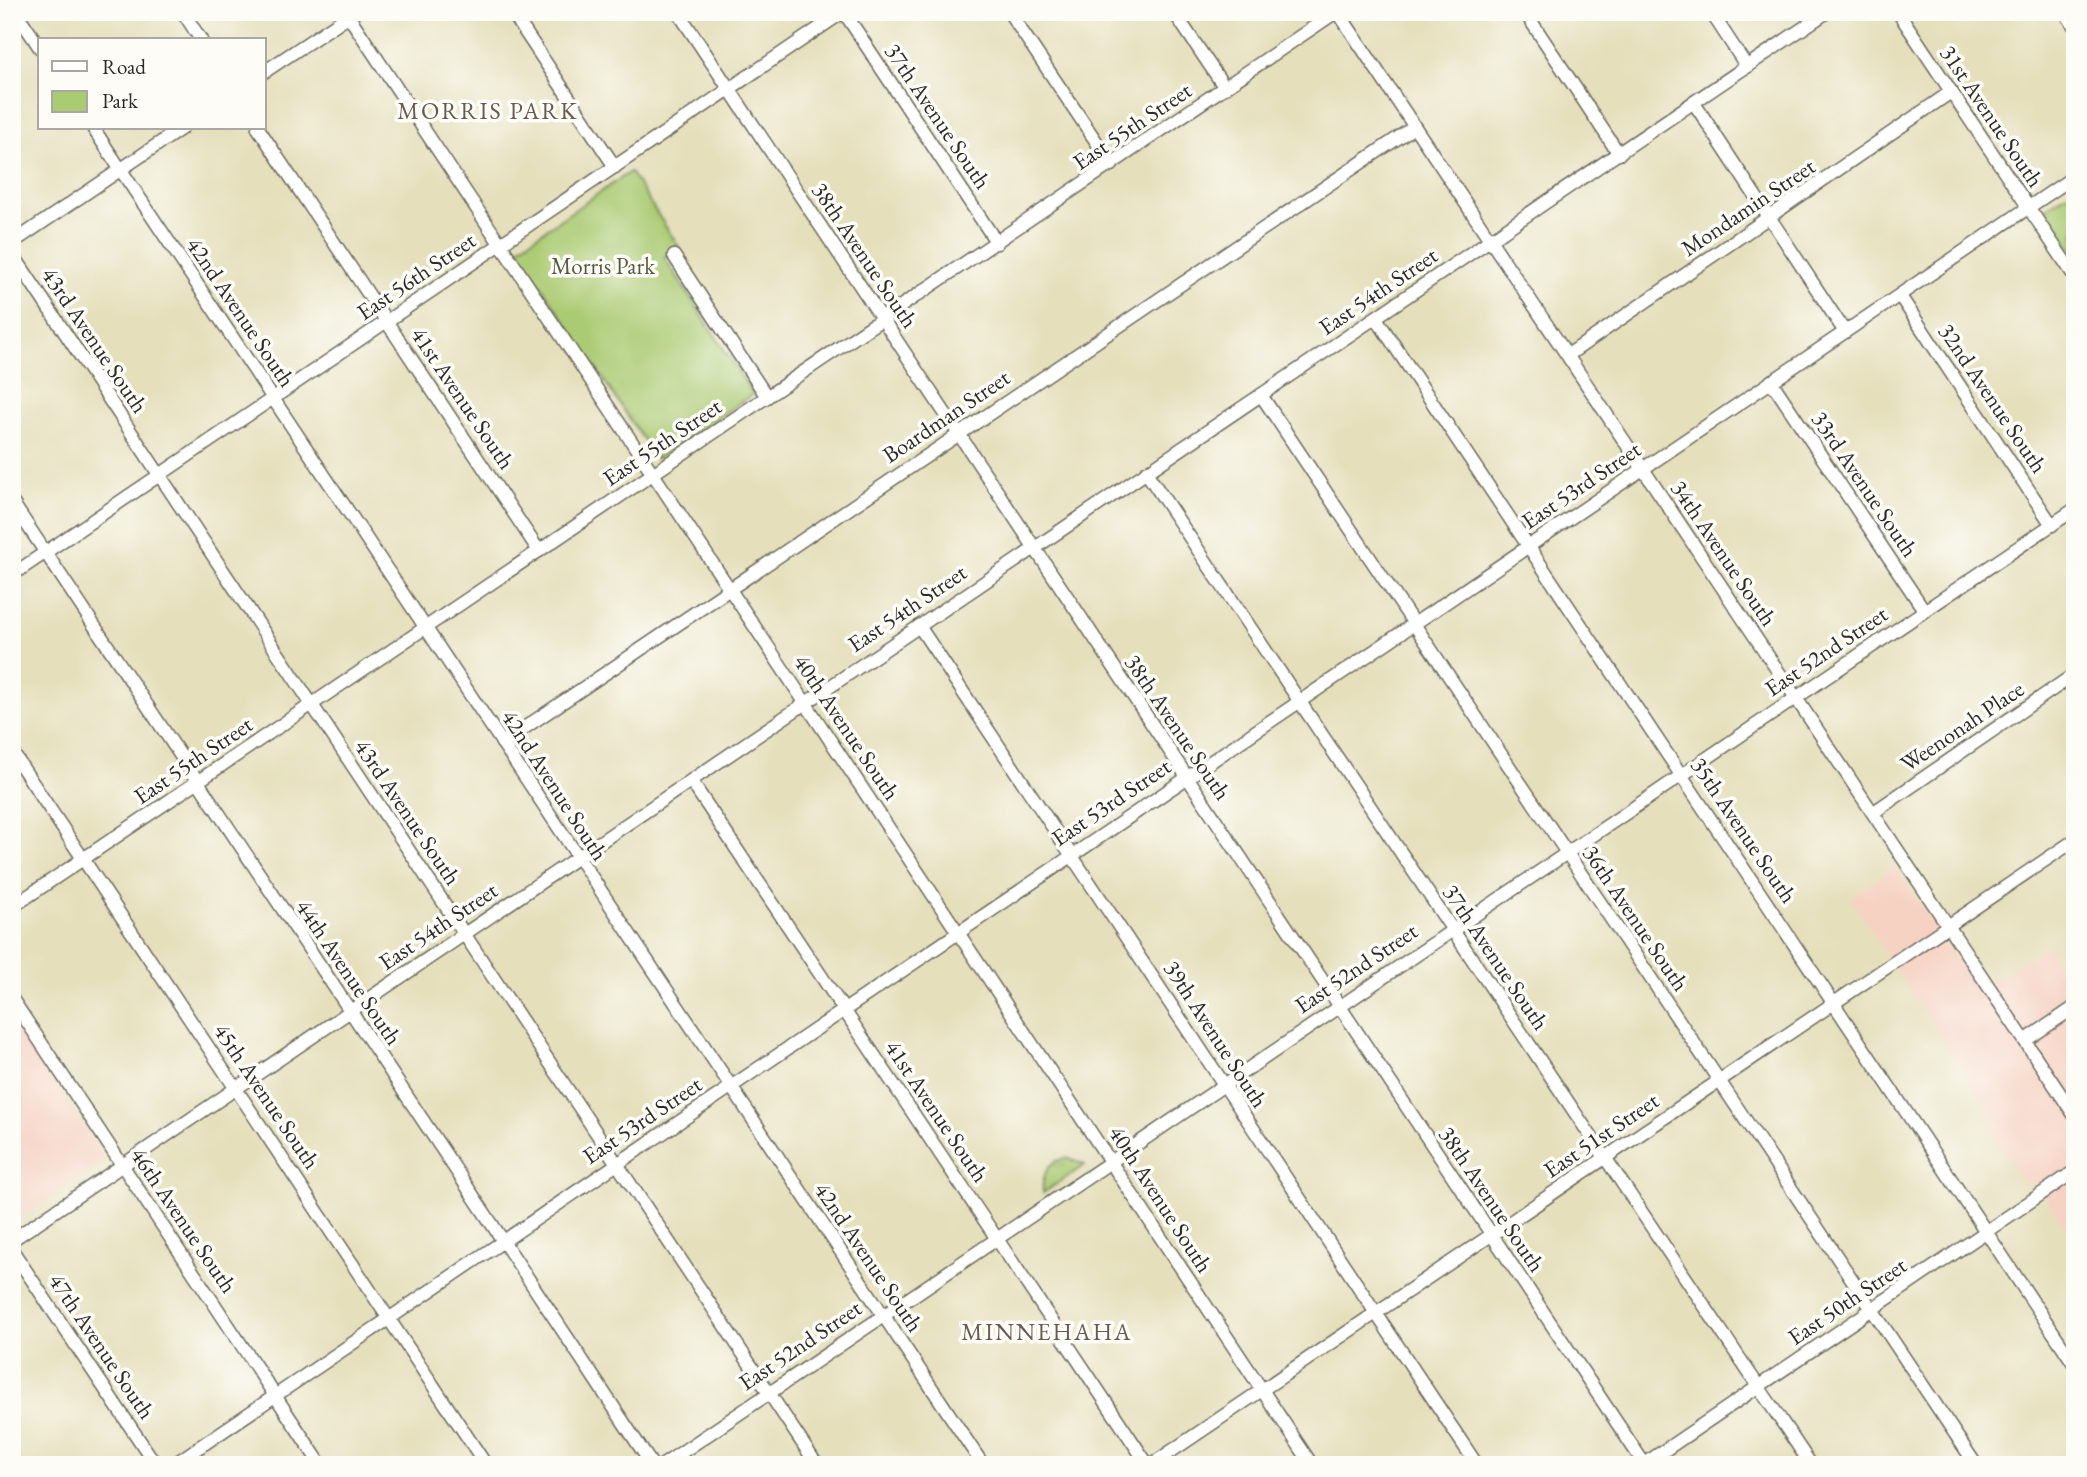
<svg xmlns="http://www.w3.org/2000/svg" width="2087" height="1477" font-family="'EB Garamond',serif">
  <defs>
    <pattern id="grass-tufts" width="24" height="20" patternUnits="userSpaceOnUse" patternTransform="scale(1.75)"><rect width="24" height="20" fill="#abcb73"/><path d="M3 7l-1-3M5 7V3M7 7l1-3M15 17l-1-3M17 17v-4M19 17l1-3" fill="none" stroke="#93ae64"/></pattern>
  </defs>
  <rect width="100%" height="100%" fill="#fdfcf7"/>
  <filter id="ink" filterUnits="userSpaceOnUse"><feTurbulence type="fractalNoise" baseFrequency=".0143" numOctaves="2"/><feDisplacementMap in="SourceGraphic" scale="14" xChannelSelector="R" yChannelSelector="G"/><feConvolveMatrix kernelMatrix="1 2 1 2 8 2 1 2 1" color-interpolation-filters="sRGB"/></filter>
  <filter id="wash" filterUnits="userSpaceOnUse"><feTurbulence type="fractalNoise" baseFrequency=".00686" numOctaves="4" result="noise"/><feDisplacementMap in="SourceGraphic" scale="28" xChannelSelector="R" yChannelSelector="G"/><feGaussianBlur stdDeviation="1.57" result="paint"/><feColorMatrix in="noise" values="0 0 0 0 0 0 0 0 0 0 0 0 0 0 0 0 0 1.4 0 .05"/><feComposite in="paint" operator="in"/></filter>
  <g filter="url(#wash)">
    <rect width="100%" height="100%" fill="#e5dfbb"/>
    <!-- built -->
    <g fill="#f6d2c3">
      <path d="M 1895,867 L 1979,992 L 2046,946 L 2075,990 L 2075,1241 L 2033,1180 L 2025,1184 L 1989,1129 L 1997,1123 L 1850,898 Z"/>
      <path d="M 12,1020 L 105,1160 L 12,1223 Z"/>
    </g>
    <!-- grass -->
    <path fill="url(#grass-tufts)" stroke="#6b7b4f" stroke-width="2" d="M 1069,1158 L 1085,1165 L 1043,1193 C 1041,1174 1049,1159 1069,1158 Z"/>
    <!-- park -->
    <g fill="#abcb73" stroke="#6b7b4f" stroke-width="2">
      <path d="M 630,172 L 679,247 L 664,257 L 753,394 L 656,459 L 517,249 Z"/>
      <path d="M 2075,188 L 2075,255 L 2046,208 Z"/>
    </g>
  </g>
  <g filter="url(#ink)">
    <g fill="none" stroke-linecap="round" stroke-linejoin="round">
      <defs>
        <g id="minor">
          <path d="M 16,12 L 40,48"/>
          <path d="M 183,12 L 201,40"/>
          <path d="M 346,12 L 1312,1465"/>
          <path d="M 512,12 L 615,167"/>
          <path d="M 678,12 L 1645,1465"/>
          <path d="M 844,12 L 997,243"/>
          <path d="M 1009,12 L 1112,165"/>
          <path d="M 1174,12 L 1225,88"/>
          <path d="M 1338,12 L 2075,1116"/>
          <path d="M 1525,12 L 1619,154"/>
          <path d="M 1711,12 L 1747,67"/>
          <path d="M 1898,12 L 2075,277"/>
          <path d="M 2065,12 L 2075,27"/>
          <path d="M 264,72 L 354,12"/>
          <path d="M 1694,103 L 1845,332"/>
          <path d="M 93,128 L 983,1465"/>
          <path d="M 258,128 L 539,551"/>
          <path d="M 12,243 L 182,128"/>
          <path d="M 12,253 L 817,1465"/>
          <path d="M 674,256 L 767,397"/>
          <path d="M 1900,296 L 2052,525"/>
          <path d="M 1376,318 L 2075,1365"/>
          <path d="M 1568,355 L 1951,92"/>
          <path d="M 1771,381 L 1924,610"/>
          <path d="M 1261,395 L 1976,1465"/>
          <path d="M 1146,472 L 1811,1465"/>
          <path d="M 12,502 L 652,1465"/>
          <path d="M 12,575 L 843,12"/>
          <path d="M 919,626 L 1477,1465"/>
          <path d="M 502,743 L 1414,127"/>
          <path d="M 12,752 L 486,1465"/>
          <path d="M 691,781 L 1148,1465"/>
          <path d="M 1874,812 L 2075,674"/>
          <path d="M 12,907 L 1336,12"/>
          <path d="M 12,999 L 321,1465"/>
          <path d="M 2026,1040 L 2075,1007"/>
          <path d="M 12,1240 L 1827,12"/>
          <path d="M 12,1250 L 156,1465"/>
          <path d="M 173,1465 L 2075,176"/>
          <path d="M 663,1465 L 2075,509"/>
          <path d="M 1151,1465 L 2075,840"/>
          <path d="M 1643,1465 L 2075,1171"/>
        </g>
      </defs>
      <!-- minor casing -->
      <use href="#minor" stroke="#6c6a5d" stroke-width="15"/>
      <!-- minor -->
      <use href="#minor" stroke="#fff" stroke-width="12"/>
    </g>
  </g>
  <g text-anchor="middle" stroke-width="7" stroke-linejoin="round" paint-order="stroke">
    <!-- street labels -->
    <g font-size="23" fill="#2b2b2b" stroke="#fdfcf7">
      <text transform="translate(938 116) rotate(56)" y="8">37th Avenue South</text>
      <text transform="translate(1992 116) rotate(56)" y="8">31st Avenue South</text>
      <text transform="translate(1132 126) rotate(-34)" y="8">East 55th Street</text>
      <text transform="translate(1748 207) rotate(-34)" y="8">Mondamin Street</text>
      <text transform="translate(865 255) rotate(56)" y="8">38th Avenue South</text>
      <text transform="translate(416 276) rotate(-34)" y="8">East 56th Street</text>
      <text transform="translate(1378 291) rotate(-34)" y="8">East 54th Street</text>
      <text transform="translate(241 312) rotate(56)" y="8">42nd Avenue South</text>
      <text transform="translate(95 340) rotate(56)" y="8">43rd Avenue South</text>
      <text transform="translate(463 398) rotate(56)" y="8">41st Avenue South</text>
      <text transform="translate(1993 398) rotate(56)" y="8">32nd Avenue South</text>
      <text transform="translate(946 416) rotate(-34)" y="8">Boardman Street</text>
      <text transform="translate(662 442) rotate(-34)" y="8">East 55th Street</text>
      <text transform="translate(1865 484) rotate(56)" y="8">33rd Avenue South</text>
      <text transform="translate(1581 485) rotate(-34)" y="8">East 53rd Street</text>
      <text transform="translate(1724 553) rotate(56)" y="8">34th Avenue South</text>
      <text transform="translate(907 608) rotate(-34)" y="8">East 54th Street</text>
      <text transform="translate(1826 651) rotate(-34)" y="8">East 52nd Street</text>
      <text transform="translate(1962 726) rotate(-34)" y="8">Weenonah Place</text>
      <text transform="translate(847 727) rotate(56)" y="8">40th Avenue South</text>
      <text transform="translate(1178 727) rotate(56)" y="8">38th Avenue South</text>
      <text transform="translate(193 760) rotate(-34)" y="8">East 55th Street</text>
      <text transform="translate(555 785) rotate(57)" y="8">42nd Avenue South</text>
      <text transform="translate(1111 802) rotate(-34)" y="8">East 53rd Street</text>
      <text transform="translate(408 812) rotate(56)" y="8">43rd Avenue South</text>
      <text transform="translate(1744 830) rotate(56)" y="8">35th Avenue South</text>
      <text transform="translate(1636 918) rotate(56)" y="8">36th Avenue South</text>
      <text transform="translate(438 926) rotate(-34)" y="8">East 54th Street</text>
      <text transform="translate(1496 957) rotate(56)" y="8">37th Avenue South</text>
      <text transform="translate(1356 968) rotate(-34)" y="8">East 52nd Street</text>
      <text transform="translate(349 972) rotate(56)" y="8">44th Avenue South</text>
      <text transform="translate(1216 1034) rotate(57)" y="8">39th Avenue South</text>
      <text transform="translate(267 1096) rotate(56)" y="8">45th Avenue South</text>
      <text transform="translate(937 1111) rotate(56)" y="8">41st Avenue South</text>
      <text transform="translate(642 1120) rotate(-34)" y="8">East 53rd Street</text>
      <text transform="translate(1601 1135) rotate(-34)" y="8">East 51st Street</text>
      <text transform="translate(1161 1199) rotate(57)" y="8">40th Avenue South</text>
      <text transform="translate(1492 1199) rotate(56)" y="8">38th Avenue South</text>
      <text transform="translate(184 1220) rotate(56)" y="8">46th Avenue South</text>
      <text transform="translate(869 1257) rotate(56)" y="8">42nd Avenue South</text>
      <text transform="translate(1847 1301) rotate(-34)" y="8">East 50th Street</text>
      <text transform="translate(800 1345) rotate(-34)" y="8">East 52nd Street</text>
      <text transform="translate(102 1346) rotate(56)" y="8">47th Avenue South</text>
    </g>
    <!-- park labels -->
    <g font-size="23" fill="#515b41" stroke="#fdfcf7">
      <text x="603" y="274">Morris Park</text>
    </g>
    <!-- neighbourhood labels -->
    <g font-size="24" letter-spacing="2" fill="#6a5a50" stroke="#fdfcf7">
      <text x="488" y="119">MORRIS PARK</text>
      <text x="1047" y="1340">MINNEHAHA</text>
    </g>
  </g>
  <!-- margin -->
  <rect width="2087" height="1477" fill="none" stroke="#fdfcf7" stroke-width="42"/>
  <!-- legend -->
  <rect x="38" y="38" width="228" height="91" fill="#fdfcf7" stroke="#a9a8a5" stroke-width="2"/>
  <rect x="52" y="61" width="35" height="10" fill="#ffffff" stroke="#a9a8a5" stroke-width="2"/>
  <text x="102" y="74" font-size="21" fill="#2b2b2b">Road</text>
  <rect x="52" y="91" width="35" height="21" fill="#abcb73" stroke="#a9a8a5" stroke-width="2"/>
  <text x="102" y="108" font-size="21" fill="#2b2b2b">Park</text>
</svg>
